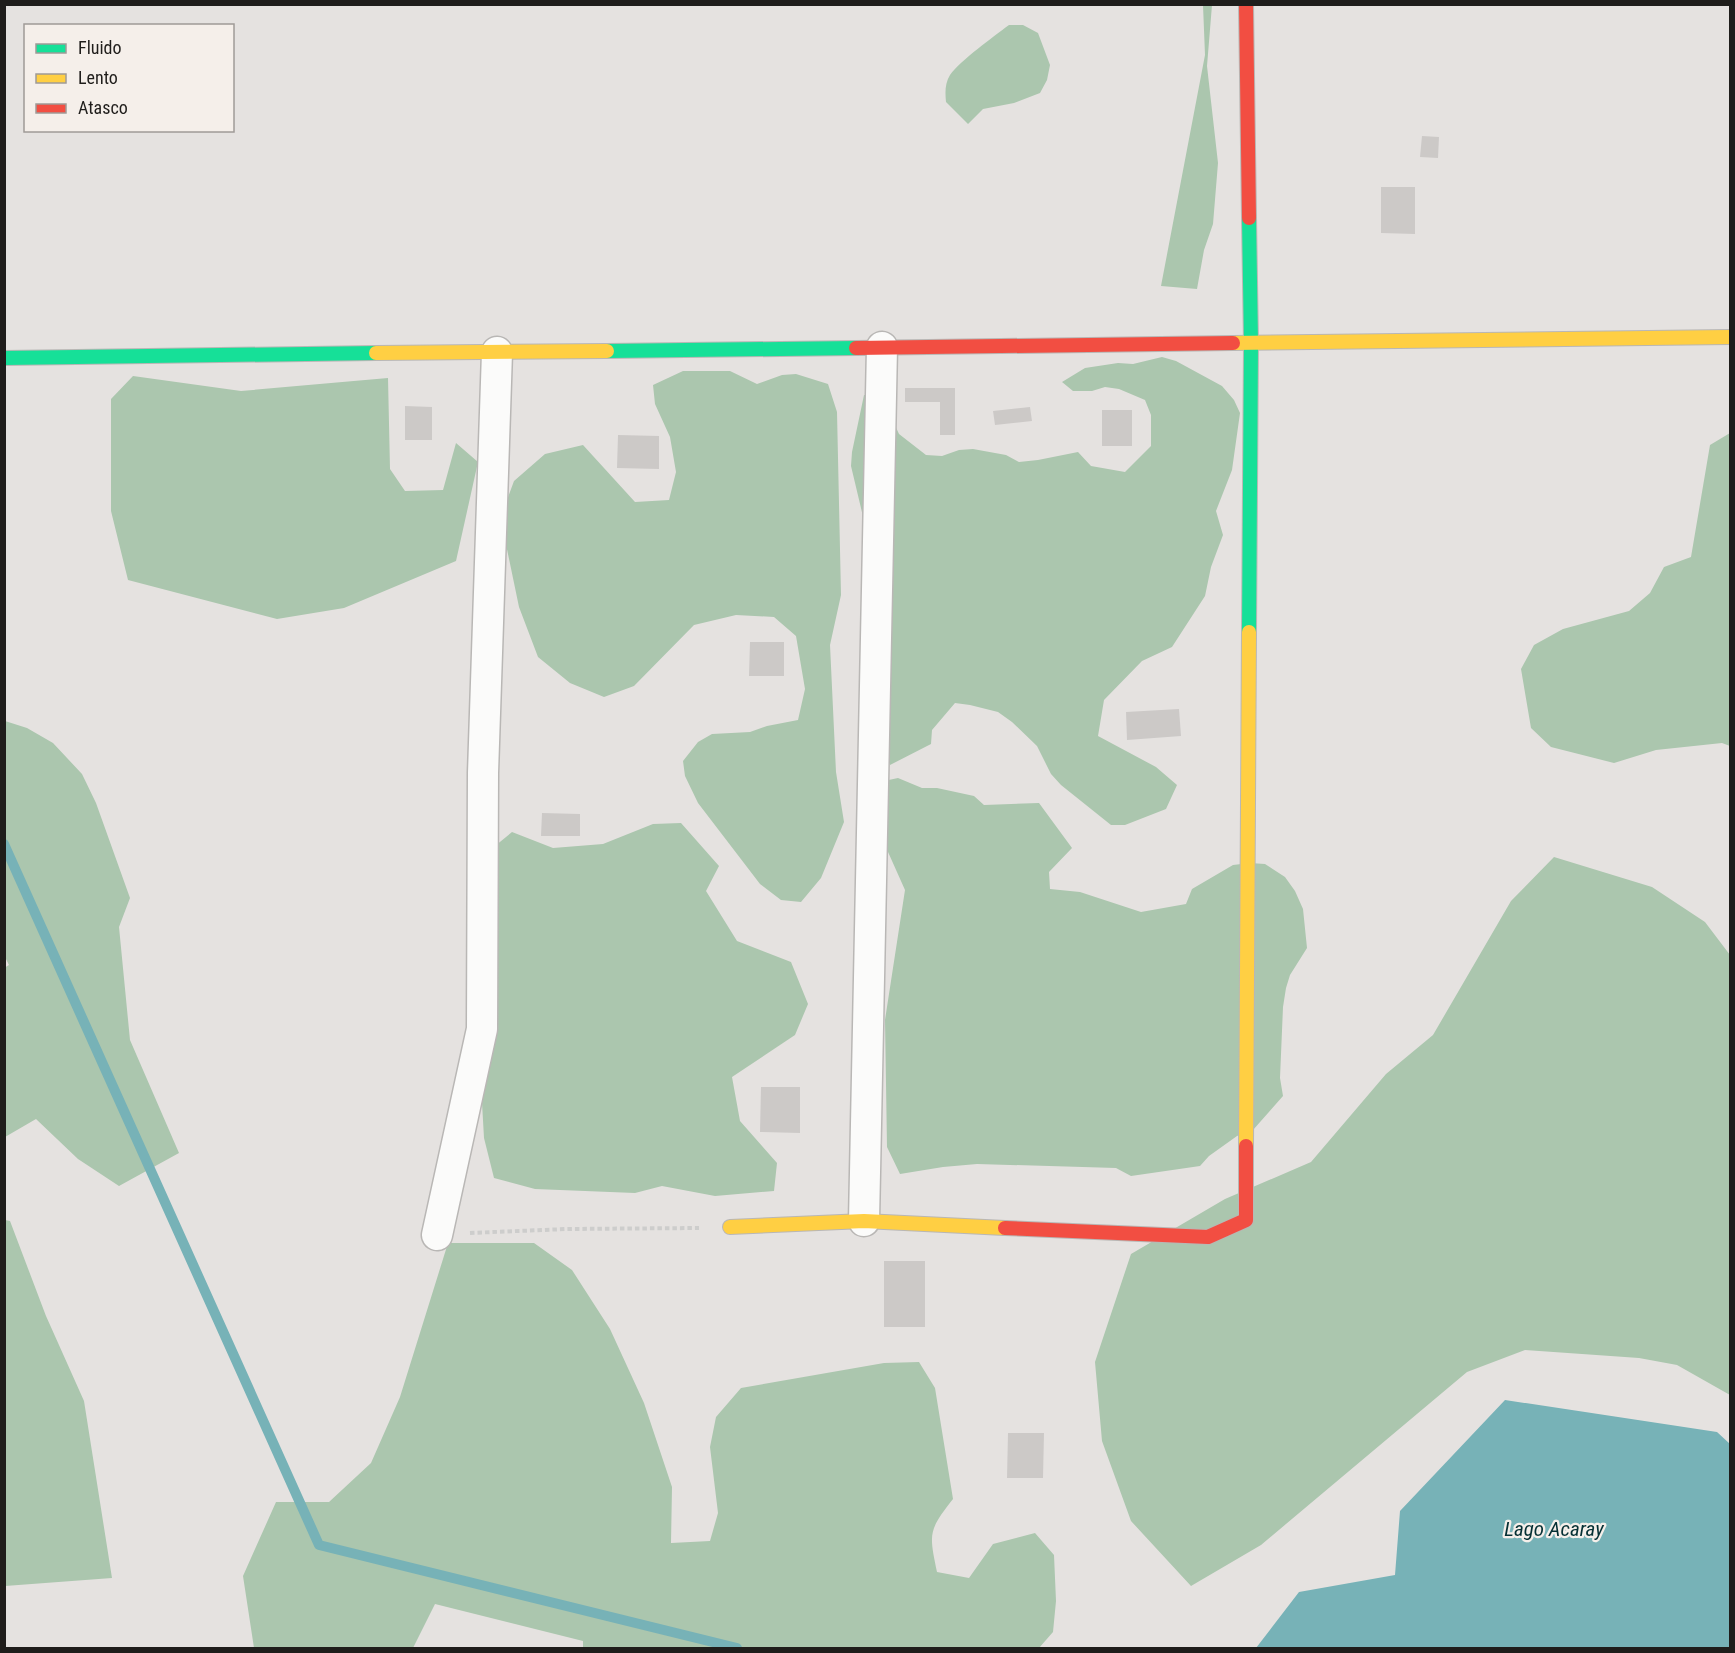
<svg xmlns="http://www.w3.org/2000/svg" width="1735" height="1653" font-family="'Roboto Condensed',sans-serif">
  <rect width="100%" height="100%" fill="#e5e2e0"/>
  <!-- forest -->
  <g fill="#abc6ae">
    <path d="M 1203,5 L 1212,5 L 1207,66 L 1218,163 L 1213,224 L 1204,250 L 1197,289 L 1161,286 L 1205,55 Z"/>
    <path d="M 1009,25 L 1023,25 L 1038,33 L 1050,65 L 1047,80 L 1040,93 L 1014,103 L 983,109 L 968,124 L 946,102 C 945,92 945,83 950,75 C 961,60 993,37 1009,25 Z"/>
    <path d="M 1162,357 L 1176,361 L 1222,386 L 1234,400 L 1240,413 L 1232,470 L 1216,511 L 1223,535 L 1211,567 L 1205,596 L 1172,647 L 1142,661 L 1104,700 L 1098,736 L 1156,767 L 1177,785 L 1166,809 L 1125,825 L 1111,825 L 1061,785 L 1051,774 L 1037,746 L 1012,722 L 998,712 L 970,705 L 955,703 L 932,730 L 931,744 L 890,765 L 879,737 L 875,567 L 851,466 L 852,452 L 864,395 L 888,398 L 893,421 L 899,434 L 926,455 L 942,456 L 959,450 L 973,449 L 1006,455 L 1019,462 L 1038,460 L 1078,452 L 1091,466 L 1125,472 L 1151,446 L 1151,415 L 1145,400 L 1119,389 L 1105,387 L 1092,391 L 1073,391 L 1062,382 L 1085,368 L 1118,363 L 1133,364 Z"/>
    <path d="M 683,371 L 730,371 L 757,384 L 782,375 L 796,374 L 828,384 L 837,412 L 841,595 L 830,645 L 836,772 L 844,822 L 821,878 L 801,902 L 781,900 L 760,884 L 698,803 L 685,776 L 683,761 L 698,742 L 712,734 L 750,732 L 767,726 L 798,720 L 805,689 L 796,636 L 774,617 L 736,615 L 694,625 L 634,686 L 604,697 L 570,683 L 538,657 L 519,607 L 503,530 L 504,508 L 514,481 L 545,454 L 583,445 L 635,502 L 669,500 L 676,472 L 670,437 L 655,404 L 653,385 Z"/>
    <path d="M 133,376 L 241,391 L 388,378 L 390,469 L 405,491 L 443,490 L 456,443 L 478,462 L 456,561 L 344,608 L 277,619 L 128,580 L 111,511 L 111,399 Z"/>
    <path d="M 1730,433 L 1730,746 L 1722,743 L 1656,750 L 1614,763 L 1551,747 L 1531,728 L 1521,669 L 1534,645 L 1563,629 L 1629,611 L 1650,593 L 1664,567 L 1691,557 L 1710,445 Z"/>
    <path d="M 5,721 L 27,728 L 53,743 L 82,774 L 96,803 L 130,898 L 119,927 L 130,1040 L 179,1153 L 119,1186 L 78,1159 L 36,1119 L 5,1137 L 4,968 L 9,965 L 4,955 Z"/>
    <path d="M 898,778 L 922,788 L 937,788 L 974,796 L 984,805 L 1039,803 L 1072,848 L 1049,872 L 1050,889 L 1080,892 L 1141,912 L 1186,904 L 1192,889 L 1233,865 L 1250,863 L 1265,864 L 1285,877 L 1295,891 L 1303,909 L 1307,948 L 1290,975 L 1286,988 L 1283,1007 L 1280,1078 L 1283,1096 L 1253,1130 L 1237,1136 L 1209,1156 L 1200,1166 L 1131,1176 L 1116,1168 L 977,1164 L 943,1167 L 900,1174 L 887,1147 L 885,1020 L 905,890 L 880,834 L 884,781 Z"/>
    <path d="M 681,823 L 719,866 L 706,891 L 737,941 L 791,962 L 808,1004 L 795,1035 L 732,1077 L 740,1121 L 777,1163 L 774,1191 L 715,1196 L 662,1186 L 635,1193 L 535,1189 L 494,1178 L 484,1138 L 481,1085 L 484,855 L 512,832 L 553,848 L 603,844 L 653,824 Z"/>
    <path d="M 1554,857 L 1652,887 L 1705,922 L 1730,955 L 1730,1395 L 1677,1365 L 1639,1358 L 1525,1350 L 1467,1372 L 1261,1545 L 1191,1586 L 1131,1521 L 1102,1441 L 1095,1362 L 1131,1254 L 1225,1199 L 1311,1162 L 1386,1074 L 1433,1035 L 1511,901 Z"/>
    <path d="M 5,1220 L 10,1221 L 46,1316 L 84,1401 L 112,1578 L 5,1586 Z"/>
    <path d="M 448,1243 L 534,1243 L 572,1270 L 610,1329 L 644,1403 L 672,1487 L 671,1543 L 710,1541 L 718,1513 L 710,1447 L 716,1417 L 741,1388 L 884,1363 L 919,1362 L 935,1388 L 953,1499 C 928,1531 929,1533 937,1572 L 969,1578 L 993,1544 L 1035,1533 L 1054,1555 L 1056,1601 L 1053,1632 L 1039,1648 L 583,1648 L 583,1641 L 435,1604 L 413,1648 L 254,1648 L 243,1576 L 276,1502 L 329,1502 L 371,1463 L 400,1397 Z"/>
  </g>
  <!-- water -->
  <path fill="#77b2b7" d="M 1505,1400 L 1717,1432 L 1730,1444 L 1730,1648 L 1256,1648 L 1299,1592 L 1395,1575 L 1400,1511 Z"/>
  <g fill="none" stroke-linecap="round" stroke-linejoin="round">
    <!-- stream -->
    <path stroke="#77b2b7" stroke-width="10" d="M 4,844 L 319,1545 L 737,1648"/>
  </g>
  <!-- building -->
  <g fill="#ccc9c7">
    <path d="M 1422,136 L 1439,137 L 1438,158 L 1420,157 Z"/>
    <path d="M 1381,187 L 1415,187 L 1415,234 L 1381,233 Z"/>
    <path d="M 905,388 L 955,388 L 955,435 L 940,435 L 940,402 L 905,402 Z"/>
    <path d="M 405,406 L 432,407 L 432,440 L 405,440 Z"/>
    <path d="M 1030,407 L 1032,421 L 995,425 L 993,411 Z"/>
    <rect x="1102" y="410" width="30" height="36"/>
    <path d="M 618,435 L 659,436 L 659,469 L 617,468 Z"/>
    <path d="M 750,642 L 784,642 L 784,676 L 749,676 Z"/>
    <path d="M 1179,709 L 1181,736 L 1127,740 L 1126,712 Z"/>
    <path d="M 542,813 L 580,814 L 580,836 L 541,836 Z"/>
    <path d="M 761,1087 L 800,1087 L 800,1133 L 760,1132 Z"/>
    <rect x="884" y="1261" width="41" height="66"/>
    <path d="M 1008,1433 L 1044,1433 L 1043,1478 L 1007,1478 Z"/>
  </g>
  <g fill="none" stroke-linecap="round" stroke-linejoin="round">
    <defs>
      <g id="street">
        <path d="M 864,1221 L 882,347"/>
        <path d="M 437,1235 L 482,1029 L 483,773 L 497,352"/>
      </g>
      <g id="fast">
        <path d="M 1249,218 L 1251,343 L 1249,632"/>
        <path d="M 607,351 L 856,348"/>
        <path d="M 4,358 L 376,353"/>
      </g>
      <g id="slow">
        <path d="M 1233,343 L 1730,337"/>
        <path d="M 376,353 L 607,351"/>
        <path d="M 1246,1146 L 1249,632"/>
        <path d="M 730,1227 L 864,1221 L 1005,1228"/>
      </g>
      <g id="jam">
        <path d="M 1246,4 L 1249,218"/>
        <path d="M 856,348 L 1233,343"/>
        <path d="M 1005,1228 L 1208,1237 L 1246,1220 L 1246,1146"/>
      </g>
    </defs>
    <!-- street casing -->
    <use href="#street" stroke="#b9b7b5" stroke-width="33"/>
    <!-- fast casing -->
    <use href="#fast" stroke="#b9b7b5" stroke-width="16"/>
    <!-- slow casing -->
    <use href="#slow" stroke="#b9b7b5" stroke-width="16"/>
    <!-- jam casing -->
    <use href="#jam" stroke="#b9b7b5" stroke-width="16"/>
    <!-- path -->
    <path stroke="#cdcdcc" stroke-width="4" stroke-dasharray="4.5 3" stroke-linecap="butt" d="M 470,1233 L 566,1229 L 699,1228"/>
    <!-- street -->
    <use href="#street" stroke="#fbfbfa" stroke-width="30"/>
    <!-- fast -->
    <use href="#fast" stroke="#16e098" stroke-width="14"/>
    <!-- slow -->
    <use href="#slow" stroke="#ffcf43" stroke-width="14"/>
    <!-- jam -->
    <use href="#jam" stroke="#f24e42" stroke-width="14"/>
  </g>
  <g text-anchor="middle" stroke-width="4.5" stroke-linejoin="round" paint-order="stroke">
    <!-- water labels -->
    <g font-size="21" font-style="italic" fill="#053034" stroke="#f5efea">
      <text x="1554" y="1536">Lago Acaray</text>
    </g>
  </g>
  <!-- border -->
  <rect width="1735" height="1653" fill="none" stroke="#1f1d1b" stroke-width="12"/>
  <!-- legend -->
  <rect x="24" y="24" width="210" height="108" fill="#f5efea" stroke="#9f9b97" stroke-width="1.5"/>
  <rect x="36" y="44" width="30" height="9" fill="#16e098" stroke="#9f9b97" stroke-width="1.5"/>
  <text x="78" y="54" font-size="18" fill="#1f1d1b">Fluido</text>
  <rect x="36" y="74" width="30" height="9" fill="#ffcf43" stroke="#9f9b97" stroke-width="1.5"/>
  <text x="78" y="84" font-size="18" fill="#1f1d1b">Lento</text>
  <rect x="36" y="104" width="30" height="9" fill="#f24e42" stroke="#9f9b97" stroke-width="1.5"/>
  <text x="78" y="114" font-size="18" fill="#1f1d1b">Atasco</text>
</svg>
